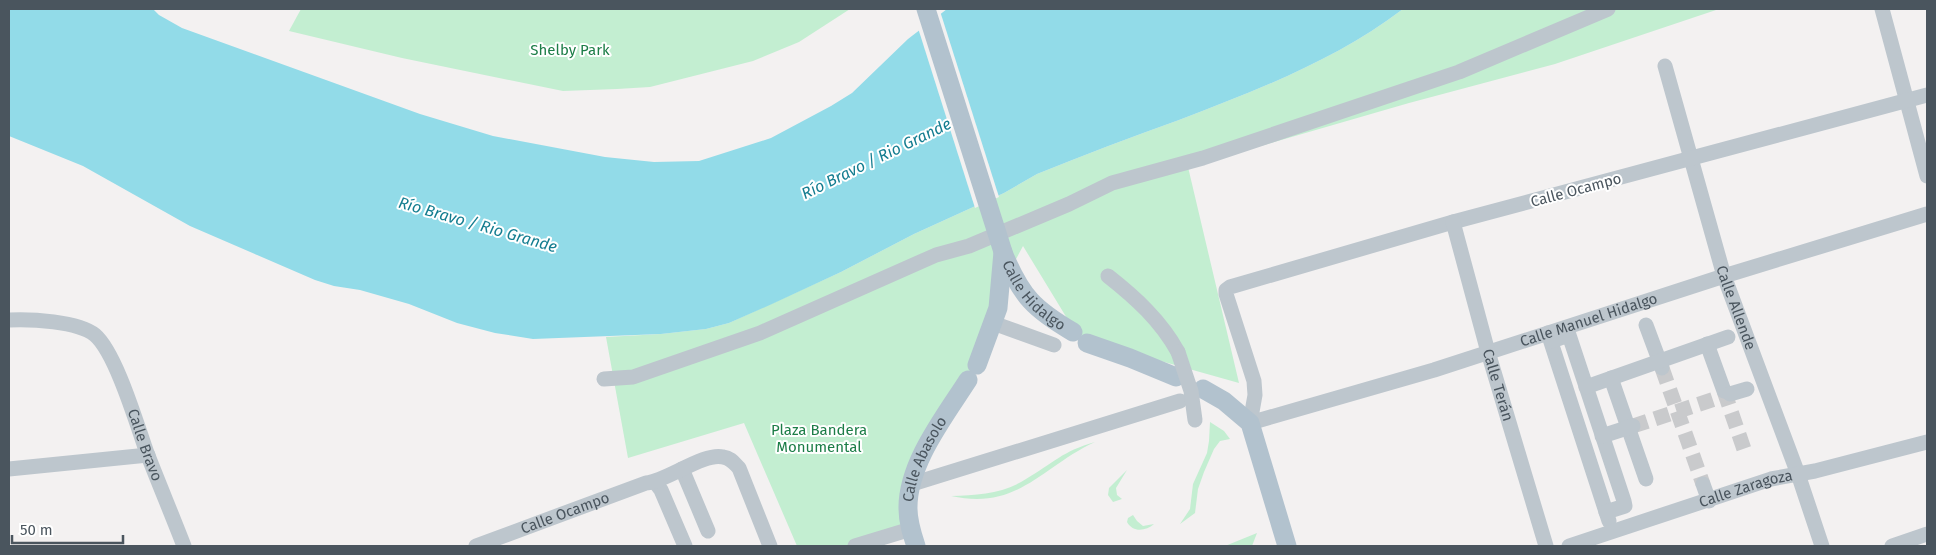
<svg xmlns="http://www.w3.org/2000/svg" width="1936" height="555" font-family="'Fira Sans',sans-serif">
  <rect width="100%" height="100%" fill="#f3f1f1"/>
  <!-- green -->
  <g fill="#c3eed1">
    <path d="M 301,9 L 850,9 L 799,42 L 753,61 L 650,87 L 617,89 L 563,91 L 402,58 L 289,31 Z"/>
    <path d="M 1403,9 L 1719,9 L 1555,64 L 1409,103 L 1188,167 L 1239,383 L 1079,338 L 1023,246 L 1006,278 L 998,325 L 911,478 L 912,528 L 854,546 L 797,546 L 744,423 L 628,458 L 606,337 L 661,334 L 706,329 L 729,323 L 841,272 L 914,234 L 1004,193 L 1037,174 C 1084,155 1131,137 1179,120 C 1257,90 1336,60 1403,9 Z"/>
    <path d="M 1210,422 L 1224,431 L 1230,439 L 1220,441 L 1214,449 L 1204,472 L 1198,489 L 1195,513 L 1180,524 L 1190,509 L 1193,484 L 1207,453 L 1209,441 Z"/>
    <path d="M 1095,442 C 1041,467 1018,511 951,496 C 978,495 1003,494 1026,479 C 1053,463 1063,451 1095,442 Z"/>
    <path d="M 1127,470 L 1116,488 L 1117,495 L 1122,499 L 1113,502 L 1108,495 L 1109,488 Z"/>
    <path d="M 1133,515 L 1137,521 L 1143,526 L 1154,524 C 1146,531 1133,533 1127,522 L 1128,518 Z"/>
    <path d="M 1257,533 L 1252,546 L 1225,546 Z"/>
  </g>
  <!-- water -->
  <path fill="#92dbe8" d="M 9,9 L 153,9 L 159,15 L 182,28 L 420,114 L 493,136 L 605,157 L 654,162 L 699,161 L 771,138 L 831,106 L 852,93 L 908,39 L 947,9 L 1403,9 C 1336,60 1257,90 1179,120 C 1131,137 1084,155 1037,174 L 1004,193 L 914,234 L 841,272 L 772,304 L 729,323 L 706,329 L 661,334 L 533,339 L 495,333 L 457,323 L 409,304 L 360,290 L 334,286 L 315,280 L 190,226 L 83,166 L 9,136 Z"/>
  <!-- pier -->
  <path fill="#f3f1f1" d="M 940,11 L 999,197 L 975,208 L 918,28 Z"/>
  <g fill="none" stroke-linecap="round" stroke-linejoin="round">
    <!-- minor-tunnel -->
    <g stroke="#c9cacc" stroke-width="15" stroke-dasharray="15 8" stroke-linecap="butt">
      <path d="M 1662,368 L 1703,484"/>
      <path d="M 1724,391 L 1746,455"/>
      <path d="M 1633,426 L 1730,394"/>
    </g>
    <!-- minor -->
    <g stroke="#bdc6cd" stroke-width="15">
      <path d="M 1882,9 L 1927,176"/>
      <path id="s1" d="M 1665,66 L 1724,276 L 1798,474 L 1822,546"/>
      <path id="s2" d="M 1927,95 L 1453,222 L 1230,287 L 1226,290 L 1226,294 L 1254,381 L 1255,395 L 1250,423 L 1434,370 L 1724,276 L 1927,214"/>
      <path id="s3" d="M 1453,222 L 1488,352 L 1546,546"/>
      <path d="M 1108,276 C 1136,298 1161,321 1178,352"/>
      <path id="s4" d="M 9,320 C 30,319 78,321 95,335 C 116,353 137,425 147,453 C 159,484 172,515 184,546"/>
      <path d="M 993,323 L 1054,345"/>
      <path d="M 1646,325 L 1662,368"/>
      <path d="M 1548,333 L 1609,521"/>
      <path d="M 1552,341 L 1569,335 L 1624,501 L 1625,506 L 1606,512"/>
      <path d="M 1707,344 L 1724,391"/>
      <path d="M 1611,378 L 1646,479"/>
      <path d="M 604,379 L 633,377 L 760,333 L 936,255 L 969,246 L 1069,204 L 1112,183 L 1203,158 L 1459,72 L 1608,9"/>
      <path d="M 1586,387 L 1728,337"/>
      <path d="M 1730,394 L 1747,389"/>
      <path d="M 1602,436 L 1633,426"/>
      <path d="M 9,469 L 148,455"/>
      <path d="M 682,469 L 708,531"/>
      <path d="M 655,482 L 661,490 L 685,546"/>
      <path d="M 912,484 L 1180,401"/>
      <path d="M 1703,484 L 1709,501"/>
      <path id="s5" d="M 476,546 L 646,483 C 667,481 704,452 723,457 C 731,458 734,463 739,468 L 770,546"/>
      <path d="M 855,546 L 911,529"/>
      <path id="s6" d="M 1569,546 L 1771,479 L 1815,471 L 1927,442"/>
      <path d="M 1892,546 L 1927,534"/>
    </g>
    <!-- major -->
    <g stroke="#b2c2ce" stroke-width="19">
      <path id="s7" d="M 1004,255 C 1022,297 1034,309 1073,332"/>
      <path d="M 1087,343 L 1130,358 L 1176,377"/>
      <path d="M 977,365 L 998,308 L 1003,252"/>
      <path d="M 1203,389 L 1224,401 L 1250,423 L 1287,546"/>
      <path id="s8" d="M 916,546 C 912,534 908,522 908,509 C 907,464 945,416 968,380"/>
    </g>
    <!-- minor-bridge -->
    <path stroke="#bdc6cd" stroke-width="15" d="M 1178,352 L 1191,391 L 1195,420"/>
    <!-- major-bridge -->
    <path stroke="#b2c2ce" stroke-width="19" d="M 926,9 L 1003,252"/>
  </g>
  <g text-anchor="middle" stroke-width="4" stroke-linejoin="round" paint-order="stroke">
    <!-- park labels -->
    <g font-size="15" fill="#1c7d47" stroke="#fff">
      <text x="570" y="55">Shelby Park</text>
      <text x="819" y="435">Plaza Bandera<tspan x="819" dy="17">Monumental</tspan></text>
    </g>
    <!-- street labels -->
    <g font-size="15" fill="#4a555e" stroke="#fff">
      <text transform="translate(1576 190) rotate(-15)" y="5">Calle Ocampo</text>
      <text dy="5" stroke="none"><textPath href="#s7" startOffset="51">Calle Hidalgo</textPath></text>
      <text dy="5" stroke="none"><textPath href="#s1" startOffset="252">Calle Allende</textPath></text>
      <text dy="5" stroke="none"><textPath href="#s2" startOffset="1220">Calle Manuel Hidalgo</textPath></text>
      <text dy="5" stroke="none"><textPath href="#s3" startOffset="169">Calle Terán</textPath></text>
      <text dy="5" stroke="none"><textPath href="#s4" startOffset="210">Calle Bravo</textPath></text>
      <text dy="5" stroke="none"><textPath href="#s8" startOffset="91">Calle Abasolo</textPath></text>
      <text dy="5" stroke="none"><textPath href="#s6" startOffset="186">Calle Zaragoza</textPath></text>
      <text dy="5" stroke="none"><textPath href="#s5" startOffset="95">Calle Ocampo</textPath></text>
    </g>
    <!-- water labels -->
    <g font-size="16" font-style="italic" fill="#147d90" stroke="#fff">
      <text transform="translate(876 158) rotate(-26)" y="6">Río Bravo / Rio Grande</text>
      <text transform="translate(478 224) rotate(16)" y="6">Río Bravo / Rio Grande</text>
    </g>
  </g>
  <!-- border -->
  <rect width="1936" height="555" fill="none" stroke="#4a555e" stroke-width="20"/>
  <!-- scale -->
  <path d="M12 535v8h111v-8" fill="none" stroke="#4a555e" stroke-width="2.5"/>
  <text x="20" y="535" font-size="15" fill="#4a555e" stroke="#ffffff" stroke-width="4" paint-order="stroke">50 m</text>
</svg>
